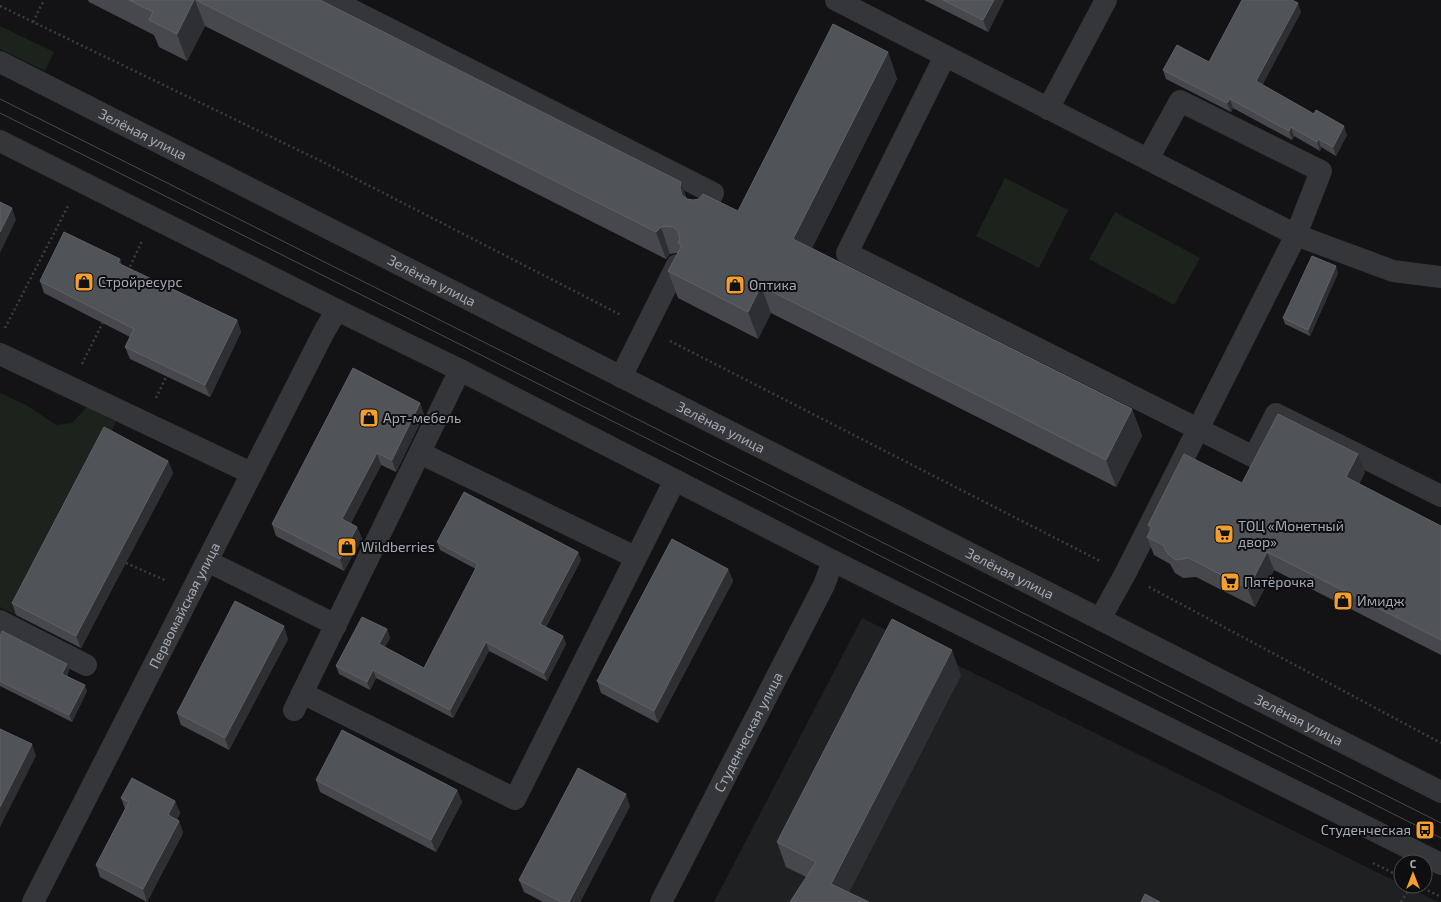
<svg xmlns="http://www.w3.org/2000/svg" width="1441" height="902" font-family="'Exo 2',sans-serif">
  <rect width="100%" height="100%" fill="#131315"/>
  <!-- built -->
  <path fill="#1f2022" d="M 862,618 L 1401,884 L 1401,886 L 1406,886 L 1438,902 L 714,902 Z"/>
  <!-- green -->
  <g fill="#1b231c">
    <path d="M 0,26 L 54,52 L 45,71 L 0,49 Z"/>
    <path d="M 1005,178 L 1068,210 L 1039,268 L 976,236 Z"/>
    <path d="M 1115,212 L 1200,258 L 1174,305 L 1089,259 Z"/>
    <path d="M 0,393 L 28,406 L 56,425 L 72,423 L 87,407 L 116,422 L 108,439 L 16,615 L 0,607 Z"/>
  </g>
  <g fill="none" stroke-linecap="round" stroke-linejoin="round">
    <!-- path -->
    <g stroke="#3a3d41" stroke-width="2.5" stroke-dasharray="2 3" stroke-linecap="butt">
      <path d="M 0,6 L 323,162 L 621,315"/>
      <path d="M 33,22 L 44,0"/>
      <path d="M 128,271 L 142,241"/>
      <path d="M 5,328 L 68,206"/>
      <path d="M 670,341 L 1102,562"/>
      <path d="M 82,364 L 104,320"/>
      <path d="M 156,398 L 166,377"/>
      <path d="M 126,563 L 167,581"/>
      <path d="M 1149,587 L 1441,743"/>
      <path d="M 1373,863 L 1401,877"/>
      <path d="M 1419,886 L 1441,897"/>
      <path d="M 1401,902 L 1411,886"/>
    </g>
    <!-- minor -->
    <g stroke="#34363a" stroke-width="22">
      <path d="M 332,0 L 713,193 L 702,215"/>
      <path d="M 836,0 L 1296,235 L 1393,271 L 1441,277"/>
      <path d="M 945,56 L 847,253 L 1254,457 L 1276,414 L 1441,496"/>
      <path id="s1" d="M 0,62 L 1441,792"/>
      <path d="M 1048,109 L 1106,0"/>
      <path d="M 0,141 L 337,310 L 460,370 L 833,561 L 1441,864"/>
      <path d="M 0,354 L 251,473"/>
      <path d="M 621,377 L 677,265"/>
      <path d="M 420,453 L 635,557"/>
      <path d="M 207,561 L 336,625"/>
      <path d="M 1100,619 L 1125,574 L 1296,235 L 1321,171 L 1180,101 L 1148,159"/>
      <path d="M 0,621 L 86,665"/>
      <path d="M 302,693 L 515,799 L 675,480"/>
      <path d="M 294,710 L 460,370"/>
      <path id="s2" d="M 33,902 L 325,330 L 337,310"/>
      <path id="s3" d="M 661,902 L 824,585 L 833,561"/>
    </g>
    <!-- tram -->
    <g stroke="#474a4f" stroke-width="1">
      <path d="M 0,99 L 1441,823"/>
      <path d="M 0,113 L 1441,838"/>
    </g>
  </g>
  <!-- wall -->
  <g fill="#46484d">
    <path d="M 88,0 L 320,0 L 687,199 L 738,211 L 888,52 L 897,79 L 812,248 L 1132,409 L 1142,436 L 1116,487 L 771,313 L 758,339 L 678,298 L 668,271 L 678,253 L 676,253 L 670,254 L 666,259 L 205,26 L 187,61 L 159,47 L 154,35 L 89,2 Z"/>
    <path d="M 924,0 L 1004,0 L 988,32 Z"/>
    <path d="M 1301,12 L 1262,85 L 1347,135 L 1336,156 L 1321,147 L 1320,151 L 1294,136 L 1292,140 L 1233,108 L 1231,112 L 1166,79 L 1163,70 L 1209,62 Z"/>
    <path d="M 120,259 L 122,265 L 237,320 L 241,332 L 210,397 L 130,359 L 125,347 L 130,337 L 44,293 L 40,281 Z"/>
    <path d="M 1338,273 L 1310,336 L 1285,324 L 1283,318 Z"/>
    <path d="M 420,403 L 424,415 L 396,472 L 381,465 L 351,523 L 357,527 L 362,539 L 344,571 L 276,536 L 272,524 Z"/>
    <path d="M 168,461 L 173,473 L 81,648 L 16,615 L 12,603 Z"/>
    <path d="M 1365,472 L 1359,484 L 1441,526 L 1441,655 L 1274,570 L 1255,607 L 1196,577 L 1183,578 L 1175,573 L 1170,564 L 1154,555 L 1147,537 L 1150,531 L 1148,525 L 1242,483 Z"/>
    <path d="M 437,542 L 578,552 L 581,560 L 546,627 L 563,636 L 566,644 L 547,681 L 489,651 L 453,718 L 376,678 L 370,690 L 339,674 L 336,666 L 387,629 L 390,638 L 385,647 L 424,668 L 476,569 L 440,550 Z"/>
    <path d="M 728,569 L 733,581 L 658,723 L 601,693 L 597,681 Z"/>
    <path d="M 0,636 L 67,664 L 69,670 L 67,676 L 87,691 L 72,722 L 0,686 Z"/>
    <path d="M 288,639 L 229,750 L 181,725 L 177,713 Z"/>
    <path d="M 961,675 L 849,892 L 806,877 L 786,867 L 777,842 Z"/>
    <path d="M 316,780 L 457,790 L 462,802 L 436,852 L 320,792 Z"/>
    <path d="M 121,798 L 175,801 L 180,813 L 177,819 L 179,821 L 183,833 L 147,902 L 100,877 L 96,865 L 125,809 Z"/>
    <path d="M 630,806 L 580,902 L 543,902 L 524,892 L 519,880 Z"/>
  </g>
  <!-- shaded-wall -->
  <g fill="#2d2f32">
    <path d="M 194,0 L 195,0 L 205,26 L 187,61 L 177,34 Z"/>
    <path d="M 994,0 L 1004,0 L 988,32 L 983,20 Z"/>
    <path d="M 1298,3 L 1301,12 L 1260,90 L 1256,81 Z"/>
    <path d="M 888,52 L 897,79 L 803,266 L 793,239 Z"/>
    <path d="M 1230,99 L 1233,108 L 1231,112 L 1227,103 Z"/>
    <path d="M 1344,126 L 1347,135 L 1336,156 L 1333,147 Z"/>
    <path d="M 1291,127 L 1294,136 L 1292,140 L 1289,131 Z"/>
    <path d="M 1318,139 L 1321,147 L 1320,151 L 1317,142 Z"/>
    <path d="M 681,182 L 691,209 L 682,195 L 680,188 Z"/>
    <path d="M 12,208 L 16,220 L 0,253 L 0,232 Z"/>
    <path d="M 661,227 L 670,254 L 666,259 L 656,232 Z"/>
    <path d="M 120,259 L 124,271 L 118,263 Z"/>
    <path d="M 1336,266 L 1338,273 L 1310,336 L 1308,330 Z"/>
    <path d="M 761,286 L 771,313 L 758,339 L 748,312 Z"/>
    <path d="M 237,320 L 241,332 L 210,397 L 205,385 Z"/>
    <path d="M 420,403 L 424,415 L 396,472 L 392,460 Z"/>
    <path d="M 1132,409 L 1142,436 L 1116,487 L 1106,460 Z"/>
    <path d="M 377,453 L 381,465 L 347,531 L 342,519 Z"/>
    <path d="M 1358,454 L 1365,472 L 1353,496 L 1346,477 Z"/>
    <path d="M 168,461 L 173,473 L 81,648 L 76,636 Z"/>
    <path d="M 357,527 L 362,539 L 344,571 L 340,559 Z"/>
    <path d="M 578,552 L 581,560 L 543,632 L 540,624 Z"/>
    <path d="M 1267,552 L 1274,570 L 1255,607 L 1248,589 Z"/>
    <path d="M 728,569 L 733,581 L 658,723 L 654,711 Z"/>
    <path d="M 284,626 L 288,639 L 229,750 L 225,738 Z"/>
    <path d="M 387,629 L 390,638 L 382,653 L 379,644 Z"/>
    <path d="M 563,636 L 566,644 L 547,681 L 544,673 Z"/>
    <path d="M 486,642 L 489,651 L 453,718 L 450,710 Z"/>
    <path d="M 952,650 L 961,675 L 844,902 L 831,884 Z"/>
    <path d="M 67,664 L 69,670 L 64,680 L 62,674 Z"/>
    <path d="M 373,670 L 376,678 L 370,690 L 367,682 Z"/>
    <path d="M 85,685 L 87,691 L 72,722 L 69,715 Z"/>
    <path d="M 32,744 L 36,756 L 0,827 L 0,807 Z"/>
    <path d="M 457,790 L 462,802 L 436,852 L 431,840 Z"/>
    <path d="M 626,794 L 630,806 L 580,902 L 569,902 Z"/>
    <path d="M 175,801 L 180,813 L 173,827 L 168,815 Z"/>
    <path d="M 179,821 L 183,833 L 147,902 L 143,889 Z"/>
  </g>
  <!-- building -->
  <g fill="#505358" stroke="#5e6167">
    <path d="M 129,0 L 194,0 L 177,34 L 149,20 L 153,12 Z"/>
    <path d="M 196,0 L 320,0 L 681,182 L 680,188 L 682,195 L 687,199 L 693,200 L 699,199 L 703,194 L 738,211 L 833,24 L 888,52 L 793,239 L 1132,409 L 1106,460 L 761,286 L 748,312 L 668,271 L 682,245 L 678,243 L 680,238 L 678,231 L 673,227 L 666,226 L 661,227 L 656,232 Z"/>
    <path d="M 943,0 L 994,0 L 983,20 Z"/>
    <path d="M 1242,0 L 1292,0 L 1298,3 L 1256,81 L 1314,114 L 1316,110 L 1344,126 L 1333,147 L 1318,139 L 1317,142 L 1291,127 L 1289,131 L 1230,99 L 1227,103 L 1163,70 L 1177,45 L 1209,62 Z"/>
    <path d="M 0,202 L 12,208 L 0,232 Z"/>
    <path d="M 64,232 L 120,259 L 118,263 L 237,320 L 205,385 L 125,347 L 134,329 L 40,281 Z"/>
    <path d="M 1312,256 L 1336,266 L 1308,330 L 1283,318 Z"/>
    <path d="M 353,368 L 420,403 L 392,460 L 377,453 L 342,519 L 357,527 L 340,559 L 272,524 Z"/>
    <path d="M 1278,414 L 1358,454 L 1346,477 L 1441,526 L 1441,640 L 1267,552 L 1248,589 L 1189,558 L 1176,560 L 1168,554 L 1163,545 L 1147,537 L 1152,527 L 1148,525 L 1184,454 L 1242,483 Z"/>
    <path d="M 104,427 L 168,461 L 76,636 L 12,603 Z"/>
    <path d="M 464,492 L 578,552 L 540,624 L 563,636 L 544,673 L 486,642 L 450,710 L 373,670 L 367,682 L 336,666 L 362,617 L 387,629 L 379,644 L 424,668 L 478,564 L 437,542 Z"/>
    <path d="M 672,539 L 728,569 L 654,711 L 597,681 Z"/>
    <path d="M 235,601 L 284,626 L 225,738 L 177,713 Z"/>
    <path d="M 892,619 L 952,650 L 831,884 L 869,902 L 790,902 L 816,862 L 777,842 Z"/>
    <path d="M 2,631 L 67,664 L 62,674 L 85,685 L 69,715 L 0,681 L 0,636 Z"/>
    <path d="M 0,729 L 32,744 L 0,807 Z"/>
    <path d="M 342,730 L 457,790 L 431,840 L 316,780 Z"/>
    <path d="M 578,768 L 626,794 L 569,902 L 561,902 L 519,880 Z"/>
    <path d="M 132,778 L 175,801 L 168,815 L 179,821 L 143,889 L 96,865 L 129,802 L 121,798 Z"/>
    <path d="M 1145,894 L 1160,902 L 1141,902 Z"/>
  </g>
  <!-- icons -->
  <defs>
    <symbol id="shop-square" viewBox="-11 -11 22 22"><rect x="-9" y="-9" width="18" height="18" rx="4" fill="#f49f2d" stroke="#0e0e10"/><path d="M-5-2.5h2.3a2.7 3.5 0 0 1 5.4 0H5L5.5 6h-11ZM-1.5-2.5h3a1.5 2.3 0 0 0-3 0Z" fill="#111"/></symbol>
    <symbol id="supermarket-square" viewBox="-11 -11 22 22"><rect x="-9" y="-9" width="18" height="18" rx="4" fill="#f49f2d" stroke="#0e0e10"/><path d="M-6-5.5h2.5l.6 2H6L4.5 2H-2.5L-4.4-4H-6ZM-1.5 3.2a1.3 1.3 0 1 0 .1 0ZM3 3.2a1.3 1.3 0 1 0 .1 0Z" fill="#111"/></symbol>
    <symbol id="bus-square" viewBox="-11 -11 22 22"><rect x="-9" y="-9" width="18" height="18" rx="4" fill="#f49f2d" stroke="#0e0e10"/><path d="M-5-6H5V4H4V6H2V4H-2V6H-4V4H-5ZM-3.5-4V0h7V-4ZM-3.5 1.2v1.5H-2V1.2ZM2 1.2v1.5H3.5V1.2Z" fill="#111"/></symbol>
  </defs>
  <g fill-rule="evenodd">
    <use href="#shop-square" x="73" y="271" width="22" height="22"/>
    <use href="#shop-square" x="724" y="274" width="22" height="22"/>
    <use href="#shop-square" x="358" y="407" width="22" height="22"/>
    <use href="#supermarket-square" x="1213" y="523" width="22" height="22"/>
    <use href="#shop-square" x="336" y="536" width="22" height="22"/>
    <use href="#supermarket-square" x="1219" y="571" width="22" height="22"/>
    <use href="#shop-square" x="1332" y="590" width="22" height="22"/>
    <use href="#bus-square" x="1414" y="819" width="22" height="22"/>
  </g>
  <g text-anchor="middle" stroke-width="4" stroke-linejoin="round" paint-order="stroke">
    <!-- street labels -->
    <g font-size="14" fill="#a5abb6" stroke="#0e0e10">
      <text dy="5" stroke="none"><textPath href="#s1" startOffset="160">Зелёная улица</textPath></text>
      <text dy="5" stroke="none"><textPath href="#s1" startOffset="484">Зелёная улица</textPath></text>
      <text dy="5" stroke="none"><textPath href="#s1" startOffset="808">Зелёная улица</textPath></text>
      <text dy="5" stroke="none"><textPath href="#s1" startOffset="1132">Зелёная улица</textPath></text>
      <text dy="5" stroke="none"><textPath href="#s2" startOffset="333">Первомайская улица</textPath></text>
      <text dy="5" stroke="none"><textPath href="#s1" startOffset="1456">Зелёная улица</textPath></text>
      <text dy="5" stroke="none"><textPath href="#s3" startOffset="191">Студенческая улица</textPath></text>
    </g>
    <!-- poi labels -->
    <g font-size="14" fill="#a5abb6" stroke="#0e0e10" text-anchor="start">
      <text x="98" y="287">Стройресурс</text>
      <text x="749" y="290">Оптика</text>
      <text x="383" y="423">Арт-мебель</text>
      <text x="1238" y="531">ТОЦ «Монетный<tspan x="1238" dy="16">двор»</tspan></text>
      <text x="361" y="552">Wildberries</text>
      <text x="1244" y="587">Пятёрочка</text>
      <text x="1357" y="606">Имидж</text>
      <text x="1411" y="835" text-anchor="end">Студенческая</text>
    </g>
  </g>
  <!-- north arrow -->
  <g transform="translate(1413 874)"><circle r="19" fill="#0e0e10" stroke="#4a4d52"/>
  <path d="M0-3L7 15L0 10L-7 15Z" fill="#f49f2d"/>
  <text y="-6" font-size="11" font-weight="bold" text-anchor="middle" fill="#a5abb6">С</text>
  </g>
</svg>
